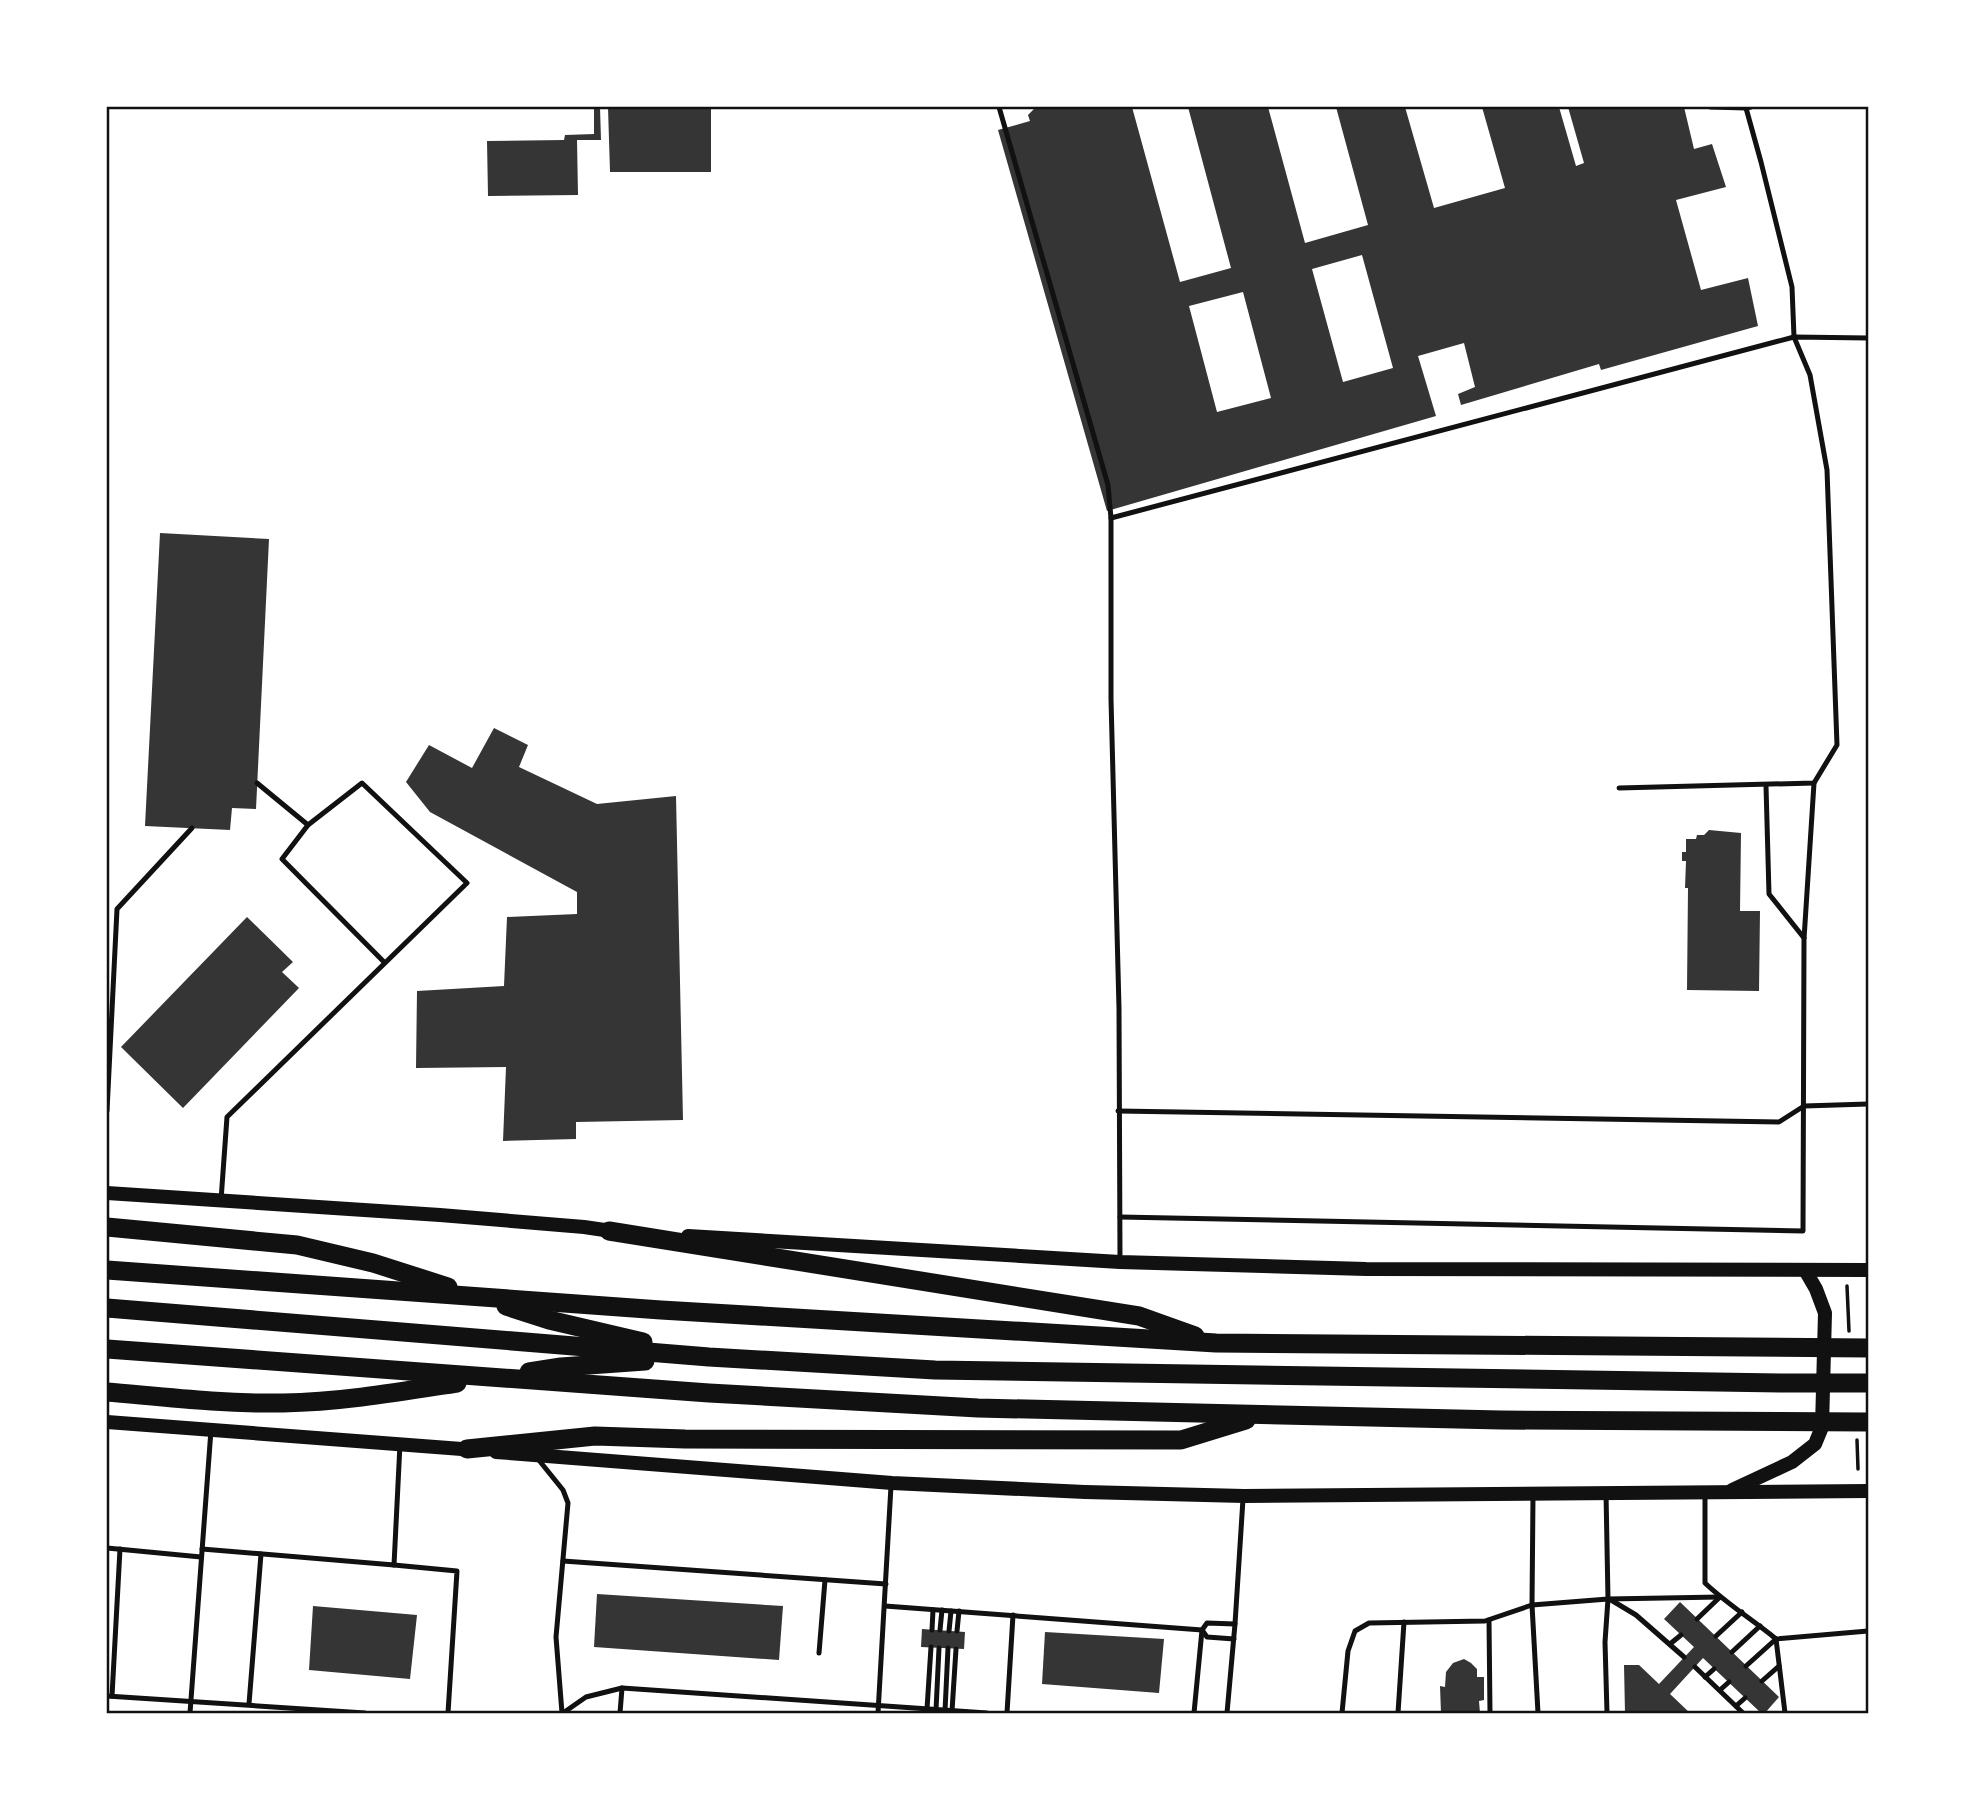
<svg xmlns="http://www.w3.org/2000/svg" width="1975" height="1820" font-family="Arial,sans-serif">
  <rect width="100%" height="100%" fill="#fff"/>
  <!-- building -->
  <g fill="#353535" fill-rule="evenodd">
    <path d="M 594,107 L 600,107 L 601,140 L 577,140 L 578,195 L 488,196 L 487,141 L 564,140 L 565,135 L 594,134 Z"/>
    <path d="M 608,107 L 711,107 L 711,172 L 610,172 Z"/>
    <path d="M 1036,107 L 1132,107 L 1180,282 L 1231,268 L 1188,107 L 1268,107 L 1305,243 L 1368,225 L 1336,107 L 1405,107 L 1434,208 L 1505,188 L 1482,107 L 1559,107 L 1576,166 L 1584,163 L 1568,107 L 1684,107 L 1694,149 L 1712,144 L 1726,187 L 1676,200 L 1701,290 L 1748,278 L 1758,326 L 1601,370 L 1599,364 L 1461,405 L 1458,394 L 1475,387 L 1464,343 L 1418,356 L 1436,416 L 1107,511 L 998,130 L 1030,121 L 1028,115 ZM 1362,255 L 1393,368 L 1343,382 L 1312,269 ZM 1243,292 L 1271,398 L 1217,412 L 1189,306 Z"/>
    <path d="M 160,533 L 269,539 L 256,809 L 232,808 L 230,830 L 145,826 Z"/>
    <path d="M 494,728 L 528,745 L 519,767 L 597,804 L 676,796 L 683,1120 L 576,1122 L 576,1139 L 503,1141 L 506,1067 L 416,1068 L 417,991 L 504,986 L 507,917 L 577,914 L 577,892 L 430,812 L 406,782 L 429,745 L 472,768 Z"/>
    <path d="M 1709,830 L 1741,833 L 1740,911 L 1760,911 L 1759,991 L 1687,990 L 1688,888 L 1685,888 L 1686,861 L 1682,861 L 1682,852 L 1686,852 L 1686,839 L 1696,839 L 1697,835 L 1704,835 Z"/>
    <path d="M 247,917 L 293,962 L 282,972 L 299,988 L 183,1108 L 121,1047 Z"/>
    <path d="M 597,1594 L 783,1606 L 779,1660 L 594,1647 Z"/>
    <path d="M 1680,1602 L 1779,1697 L 1765,1713 L 1761,1713 L 1703,1658 L 1670,1694 L 1690,1713 L 1625,1713 L 1624,1665 L 1639,1665 L 1659,1684 L 1694,1647 L 1664,1619 Z"/>
    <path d="M 313,1606 L 417,1615 L 410,1679 L 309,1670 Z"/>
    <path d="M 922,1629 L 965,1632 L 964,1649 L 921,1647 Z"/>
    <path d="M 1045,1632 L 1164,1639 L 1159,1693 L 1042,1684 Z"/>
    <path d="M 1464,1659 L 1471,1663 L 1477,1669 L 1477,1677 L 1484,1677 L 1484,1700 L 1479,1701 L 1480,1713 L 1441,1713 L 1440,1686 L 1445,1687 L 1446,1672 L 1453,1663 Z"/>
  </g>
  <g fill="none" stroke-linecap="round" stroke-linejoin="round">
    <!-- path -->
    <g stroke="#111" stroke-width="3.5">
      <path d="M 1847,1286 L 1849,1331"/>
      <path d="M 1857,1440 L 1858,1469"/>
    </g>
    <!-- service -->
    <g stroke="#111" stroke-width="5">
      <path d="M 999,107 L 1108,485 L 1111,518 L 1111,699 L 1119,1008 L 1120,1260"/>
      <path d="M 1711,107 L 1746,108 L 1751,107"/>
      <path d="M 1111,518 L 1794,337 L 1868,338"/>
      <path d="M 257,783 L 308,825"/>
      <path d="M 1766,786 L 1769,894 L 1804,938"/>
      <path d="M 1619,788 L 1814,783 L 1837,745 L 1827,470 L 1810,375 L 1794,337 L 1792,287 L 1761,162 L 1746,108"/>
      <path d="M 107,1111 L 117,909 L 192,828"/>
      <path d="M 1118,1111 L 1779,1122 L 1804,1106 L 1868,1104"/>
      <path d="M 221,1200 L 227,1117 L 467,883 L 362,783 L 308,825 L 282,859 L 384,962"/>
      <path d="M 1120,1217 L 1803,1231 L 1804,939 L 1814,783"/>
      <path d="M 538,1459 L 563,1490 L 568,1503 L 556,1637 L 562,1713"/>
      <path d="M 1705,1493 L 1705,1583 C 1727,1604 1753,1620 1776,1639 L 1868,1631"/>
      <path d="M 1533,1496 L 1532,1605 L 1538,1713"/>
      <path d="M 107,1548 L 201,1557"/>
      <path d="M 202,1549 L 394,1565 L 400,1444"/>
      <path d="M 563,1561 L 886,1584"/>
      <path d="M 394,1565 L 457,1571 L 448,1713"/>
      <path d="M 1608,1599 L 1720,1597"/>
      <path d="M 1611,1600 L 1636,1615 L 1684,1657"/>
      <path d="M 885,1606 L 1202,1630 L 1207,1637 L 1234,1639"/>
      <path d="M 1697,1619 L 1720,1597"/>
      <path d="M 1489,1620 L 1490,1713"/>
      <path d="M 932,1630 L 933,1610"/>
      <path d="M 940,1630 L 942,1610"/>
      <path d="M 949,1631 L 951,1611"/>
      <path d="M 957,1631 L 959,1611"/>
      <path d="M 1716,1636 L 1742,1612"/>
      <path d="M 1776,1639 L 1785,1713"/>
      <path d="M 1670,1644 L 1681,1635"/>
      <path d="M 1732,1652 L 1760,1626"/>
      <path d="M 819,1653 L 825,1580"/>
      <path d="M 1746,1666 L 1776,1639"/>
      <path d="M 1695,1667 L 1743,1713"/>
      <path d="M 1705,1677 L 1714,1669"/>
      <path d="M 1762,1681 L 1779,1666"/>
      <path d="M 1720,1690 L 1729,1682"/>
      <path d="M 107,1696 L 365,1713"/>
      <path d="M 112,1696 L 120,1549"/>
      <path d="M 249,1704 L 261,1554"/>
      <path d="M 1736,1706 L 1745,1698"/>
      <path d="M 927,1709 L 931,1647"/>
      <path d="M 936,1710 L 939,1648"/>
      <path d="M 945,1711 L 948,1648"/>
      <path d="M 952,1711 L 956,1649"/>
      <path d="M 190,1713 L 211,1430"/>
      <path d="M 563,1713 L 586,1697 L 622,1688 L 987,1713"/>
      <path d="M 620,1713 L 622,1688"/>
      <path d="M 878,1713 L 891,1486"/>
      <path d="M 1007,1713 L 1013,1615"/>
      <path d="M 1194,1713 L 1202,1630 L 1207,1623 L 1235,1624"/>
      <path d="M 1227,1713 L 1235,1624 L 1243,1499"/>
      <path d="M 1342,1713 L 1348,1651 L 1355,1631 L 1369,1623 L 1485,1621 L 1532,1605 L 1608,1599 L 1606,1493"/>
      <path d="M 1398,1713 L 1404,1622"/>
      <path d="M 1607,1713 L 1605,1642 L 1608,1599"/>
    </g>
    <!-- secondary -->
    <g stroke="#111" stroke-width="14">
      <path d="M 107,1193 L 440,1215 L 584,1227 L 618,1232"/>
      <path d="M 688,1236 L 1120,1262 L 1366,1269 L 1868,1270"/>
      <path d="M 107,1422 L 475,1450"/>
      <path d="M 496,1452 L 892,1483 L 1085,1492 L 1244,1496 L 1868,1491"/>
      <path d="M 1732,1490 L 1792,1462 L 1815,1444 L 1822,1427 L 1825,1313 L 1816,1289 L 1805,1270"/>
    </g>
    <!-- motorway -->
    <g stroke="#111" stroke-width="19">
      <path d="M 107,1227 L 297,1245 L 373,1263 L 448,1287"/>
      <path d="M 609,1231 L 1139,1316 L 1195,1336"/>
      <path d="M 107,1270 L 661,1310 L 1216,1343 L 1868,1348"/>
      <path d="M 506,1306 L 549,1320 L 643,1342"/>
      <path d="M 107,1308 L 709,1357 L 935,1370 L 1783,1383 L 1868,1383"/>
      <path d="M 107,1349 L 709,1393 L 978,1408 L 1501,1420 L 1868,1422"/>
      <path d="M 529,1372 L 561,1367 L 645,1361"/>
      <path d="M 107,1392 C 165,1397 224,1404 283,1403 C 341,1402 399,1392 457,1383"/>
      <path d="M 467,1449 L 595,1436 L 685,1439 L 1181,1440 L 1246,1420"/>
    </g>
  </g>
  <!-- border -->
  <rect width="1975" height="1820" fill="none" stroke="#ffffff" stroke-width="217"/>
  <rect x="108" y="108" width="1759" height="1604" fill="none" stroke="#111" stroke-width="2.5"/>
</svg>
